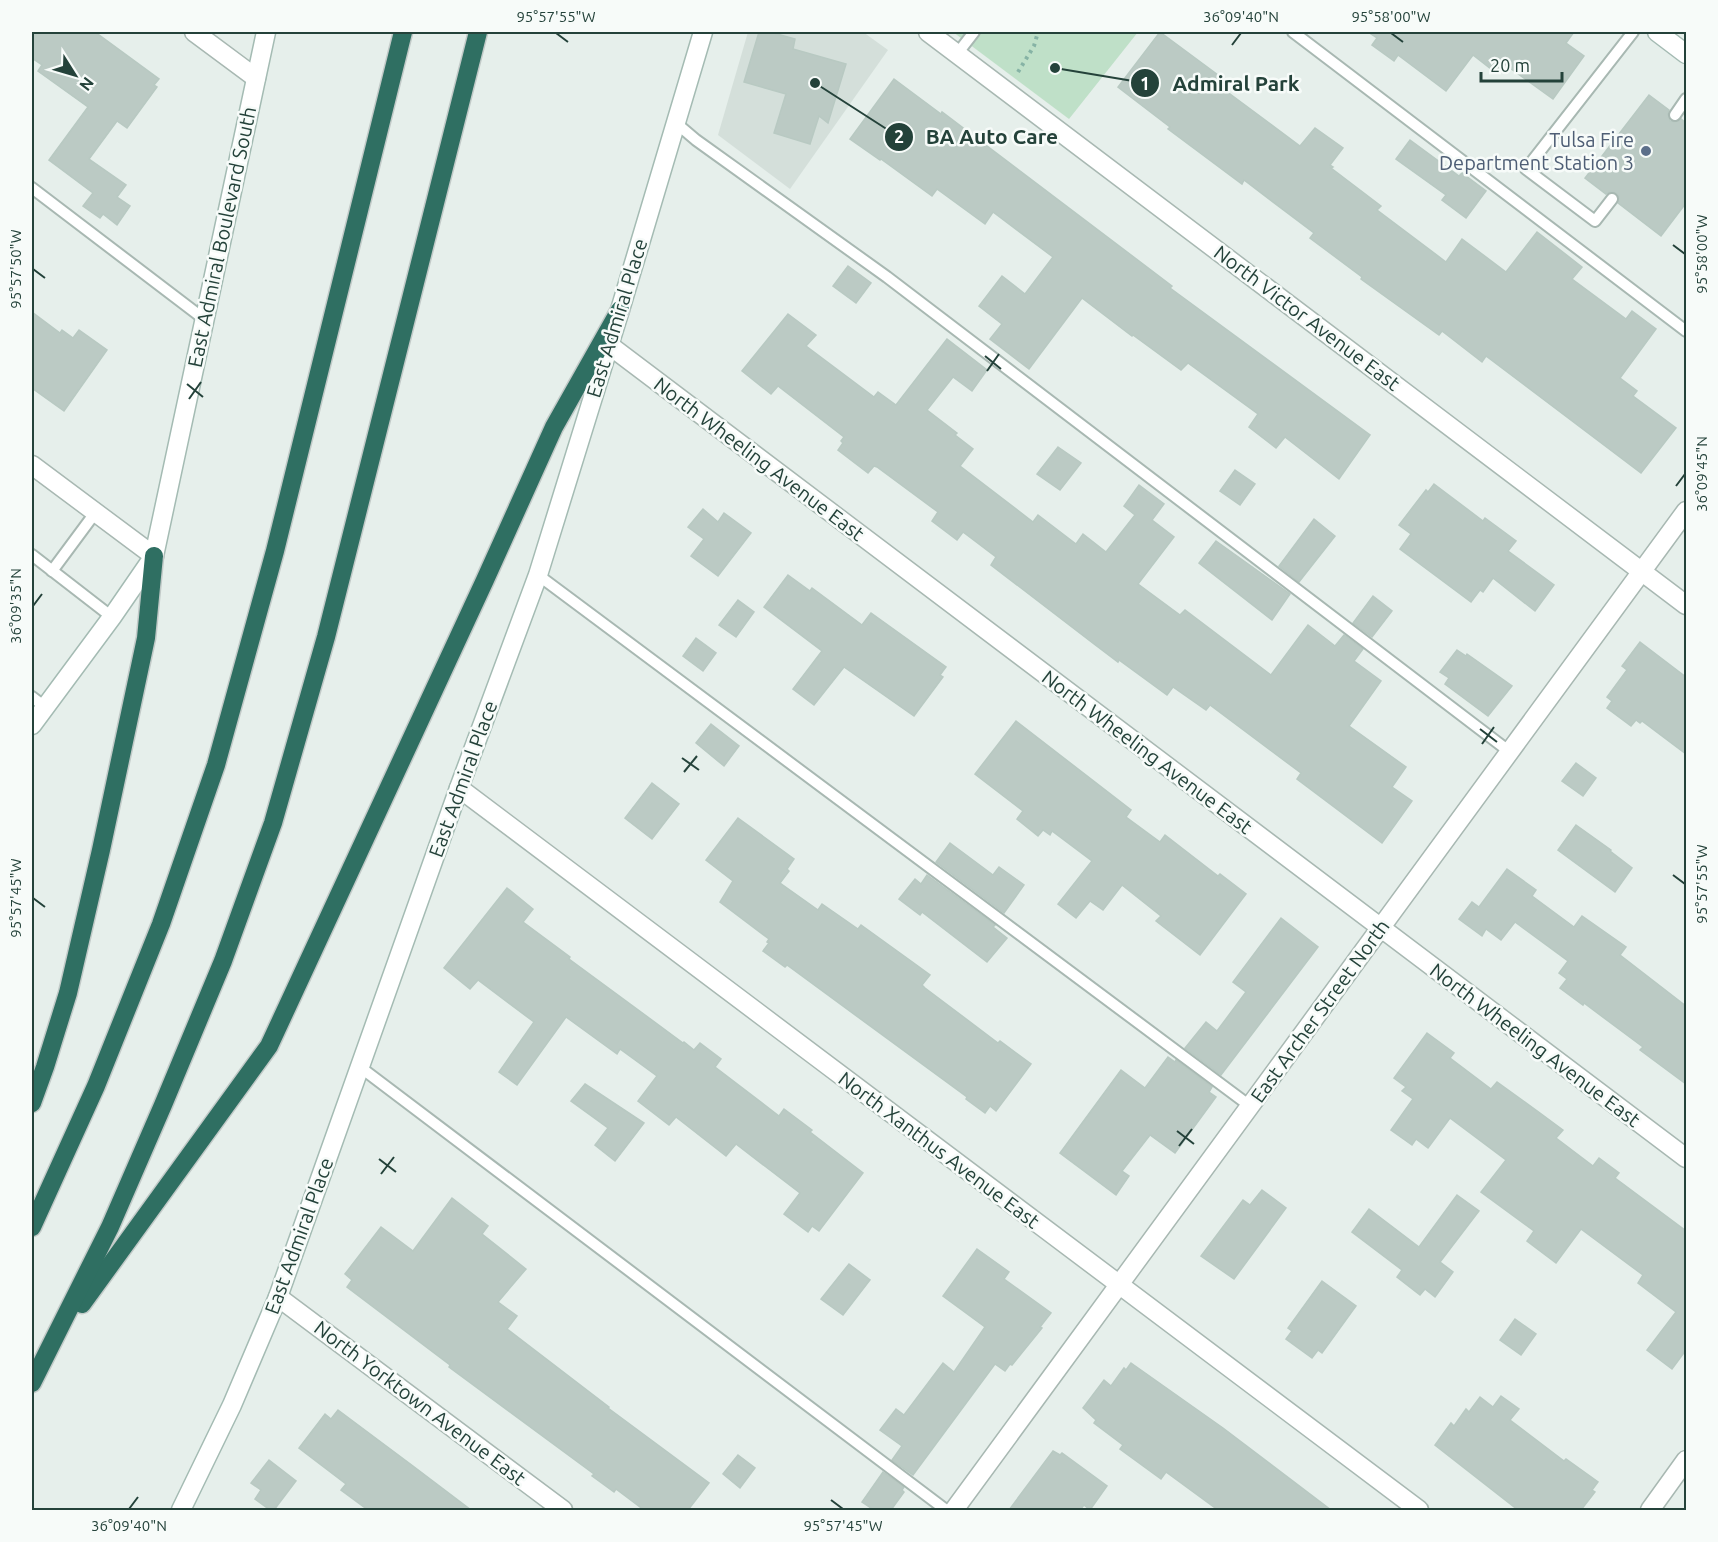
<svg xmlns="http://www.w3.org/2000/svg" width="1718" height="1542" font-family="Ubuntu,sans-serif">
  <rect width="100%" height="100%" fill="#e6efeb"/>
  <!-- built -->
  <path fill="#d4dfda" d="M 748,32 L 863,32 L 888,50 L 790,189 L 718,135 Z"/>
  <!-- green -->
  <path fill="#bfe0c8" d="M 953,32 L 1138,32 L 1069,119 Z"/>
  <!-- building -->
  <g fill="#bbcac4" stroke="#b8c9c2" stroke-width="1.5">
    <path d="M 32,32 L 95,32 L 159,79 L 154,85 L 157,87 L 127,128 L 117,121 L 89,159 L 126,185 L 117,197 L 130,206 L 117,225 L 103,214 L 100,218 L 83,206 L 93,193 L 49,160 L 88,107 L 38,71 L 42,65 L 32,58 Z"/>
    <path d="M 759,32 L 770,32 L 795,39 L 793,49 L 846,64 L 828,123 L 819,116 L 810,144 L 774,133 L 786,94 L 744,82 Z"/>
    <path d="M 1160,32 L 1226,81 L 1222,88 L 1300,146 L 1315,128 L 1343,148 L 1330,165 L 1333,167 L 1331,168 L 1381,206 L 1377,210 L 1446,262 L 1462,239 L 1506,272 L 1537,232 L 1582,267 L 1572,279 L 1626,319 L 1632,311 L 1656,329 L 1620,378 L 1637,391 L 1633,396 L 1676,428 L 1641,473 L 1490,359 L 1486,356 L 1482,362 L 1442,331 L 1439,335 L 1361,279 L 1362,277 L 1310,238 L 1314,233 L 1244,180 L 1242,184 L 1168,129 L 1170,127 L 1118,87 Z"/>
    <path d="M 1368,32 L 1574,32 L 1566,43 L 1584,56 L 1553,99 L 1503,63 L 1496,73 L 1473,55 L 1446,91 L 1398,55 L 1394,61 L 1372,45 L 1377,38 Z"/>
    <path d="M 894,79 L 941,114 L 942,112 L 1172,286 L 1170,288 L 1370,435 L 1339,479 L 1285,437 L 1276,448 L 1249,427 L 1258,414 L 1188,363 L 1181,370 L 1133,335 L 1132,336 L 1082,298 L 1029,369 L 990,339 L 1002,324 L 979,306 L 1002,276 L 1025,294 L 1053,257 L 993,212 L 985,224 L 937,189 L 932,196 L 881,159 L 880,160 L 850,139 Z"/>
    <path d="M 1649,95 L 1669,110 L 1668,115 L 1670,121 L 1675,122 L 1681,119 L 1686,123 L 1686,203 L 1661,236 L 1618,203 L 1619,197 L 1616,193 L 1610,192 L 1606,194 L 1585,178 Z"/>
    <path d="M 1410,140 L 1459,176 L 1462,173 L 1486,191 L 1466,218 L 1442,200 L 1446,195 L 1396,159 Z"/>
    <path d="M 848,266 L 871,283 L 856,303 L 833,286 Z"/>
    <path d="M 32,312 L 60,333 L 62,330 L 73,338 L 79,330 L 107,350 L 64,411 L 32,388 Z"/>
    <path d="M 788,314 L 816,335 L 806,346 L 874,397 L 878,392 L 896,405 L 947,339 L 987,370 L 972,391 L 953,377 L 927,410 L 957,433 L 955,435 L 973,449 L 960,466 L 1033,522 L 1038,515 L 1076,544 L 1083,534 L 1106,552 L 1135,515 L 1124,506 L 1139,485 L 1164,504 L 1152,520 L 1174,537 L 1138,584 L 1180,615 L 1185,610 L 1271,675 L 1308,625 L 1335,646 L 1344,635 L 1363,649 L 1354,661 L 1381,681 L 1349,726 L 1406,767 L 1392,787 L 1412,801 L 1382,843 L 1297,779 L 1301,773 L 1210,705 L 1206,710 L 1173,687 L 1167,695 L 1119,660 L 1118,662 L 1094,644 L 991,565 L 996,557 L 963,532 L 957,540 L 932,521 L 938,512 L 877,467 L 874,466 L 868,473 L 838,450 L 843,443 L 841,441 L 844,437 L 778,386 L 771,394 L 742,371 Z"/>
    <path d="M 1058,447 L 1081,463 L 1060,490 L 1037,474 Z"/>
    <path d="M 1235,470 L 1255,484 L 1240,505 L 1220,491 Z"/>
    <path d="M 1434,484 L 1483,521 L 1485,518 L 1516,541 L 1508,551 L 1554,585 L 1535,611 L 1493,578 L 1483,592 L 1480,590 L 1471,602 L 1400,549 L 1411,534 L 1399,525 L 1426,490 L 1428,492 Z"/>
    <path d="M 703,509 L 718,522 L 724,513 L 751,533 L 718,576 L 691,556 L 704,539 L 688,527 Z"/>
    <path d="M 1314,519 L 1335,536 L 1299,582 L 1279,566 Z"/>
    <path d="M 1216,541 L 1290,594 L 1272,620 L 1199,563 Z"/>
    <path d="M 788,575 L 810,591 L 812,588 L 862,625 L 871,613 L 946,667 L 940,675 L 943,677 L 914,716 L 844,667 L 814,705 L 793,689 L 822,651 L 764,607 Z"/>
    <path d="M 1373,596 L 1392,611 L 1372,637 L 1353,623 Z"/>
    <path d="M 738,600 L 754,612 L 736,637 L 719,625 Z"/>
    <path d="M 696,638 L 716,653 L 703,671 L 683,656 Z"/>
    <path d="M 1640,642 L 1686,677 L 1686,754 L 1642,721 L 1640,723 L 1636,720 L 1631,726 L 1607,708 L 1612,701 L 1607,697 L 1627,670 L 1622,666 Z"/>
    <path d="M 1457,650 L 1466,656 L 1467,654 L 1512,686 L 1488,716 L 1445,684 L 1449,678 L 1440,672 Z"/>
    <path d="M 1016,721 L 1131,810 L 1126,817 L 1160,842 L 1165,835 L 1218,876 L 1220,874 L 1246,894 L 1200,955 L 1156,921 L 1161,916 L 1122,885 L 1103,910 L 1090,901 L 1076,918 L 1058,904 L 1092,861 L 1052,831 L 1050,835 L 1043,830 L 1038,836 L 1017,819 L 1023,811 L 975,774 Z"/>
    <path d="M 711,724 L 739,746 L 724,766 L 696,743 Z"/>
    <path d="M 1576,763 L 1596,778 L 1583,796 L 1562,781 Z"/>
    <path d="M 652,783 L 679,804 L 652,839 L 625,818 Z"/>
    <path d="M 738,818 L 794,859 L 787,869 L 789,871 L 780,883 L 818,910 L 822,904 L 858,929 L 861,925 L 911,961 L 930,975 L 922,985 L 925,988 L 998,1043 L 1000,1041 L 1031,1064 L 996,1111 L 990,1106 L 985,1113 L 966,1099 L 967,1097 L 787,965 L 785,967 L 763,951 L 769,943 L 767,942 L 769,939 L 720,902 L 733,881 L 706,860 Z"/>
    <path d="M 1576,825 L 1611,850 L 1610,851 L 1632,868 L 1615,892 L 1558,850 Z"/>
    <path d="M 950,843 L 993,875 L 999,867 L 1024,885 L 1004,913 L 936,862 Z"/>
    <path d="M 1507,869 L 1536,890 L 1532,896 L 1574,927 L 1582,916 L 1626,947 L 1620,955 L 1686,1006 L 1686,1084 L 1640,1050 L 1643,1047 L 1584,1003 L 1583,1005 L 1560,988 L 1567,979 L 1559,973 L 1568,961 L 1515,922 L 1501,940 L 1486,929 L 1482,936 L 1459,919 L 1472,902 L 1479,907 Z"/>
    <path d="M 927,875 L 995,925 L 993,927 L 1007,938 L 987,962 L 922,912 L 920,915 L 899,899 L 915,879 L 921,884 Z"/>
    <path d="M 507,888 L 533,909 L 523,922 L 570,957 L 569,959 L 683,1043 L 684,1042 L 694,1050 L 700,1043 L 721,1059 L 715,1067 L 779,1116 L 784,1109 L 812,1130 L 810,1132 L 863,1173 L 819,1231 L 812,1226 L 808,1232 L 784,1214 L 800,1193 L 736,1144 L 726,1156 L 676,1117 L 669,1125 L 638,1101 L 657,1076 L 620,1049 L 617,1054 L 566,1017 L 517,1085 L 499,1072 L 534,1022 L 478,980 L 470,989 L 444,968 Z"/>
    <path d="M 1281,918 L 1318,947 L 1221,1075 L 1185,1048 L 1206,1022 L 1217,1031 L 1246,992 L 1233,982 Z"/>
    <path d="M 1427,1033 L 1454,1053 L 1450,1058 L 1491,1089 L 1497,1082 L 1540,1113 L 1563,1130 L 1556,1138 L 1593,1166 L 1599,1158 L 1619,1173 L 1615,1178 L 1686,1231 L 1686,1350 L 1672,1369 L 1647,1350 L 1676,1312 L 1638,1283 L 1643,1275 L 1581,1229 L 1556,1263 L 1527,1241 L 1534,1231 L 1481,1192 L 1506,1160 L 1450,1118 L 1428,1148 L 1416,1139 L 1412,1145 L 1391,1130 L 1413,1099 L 1402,1091 L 1406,1087 L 1394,1078 Z"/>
    <path d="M 1168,1057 L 1175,1062 L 1176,1060 L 1212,1087 L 1209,1092 L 1216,1097 L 1175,1153 L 1150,1135 L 1122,1171 L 1129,1176 L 1116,1195 L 1060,1153 L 1121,1070 L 1145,1088 Z"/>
    <path d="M 585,1084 L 644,1123 L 615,1161 L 595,1145 L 608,1128 L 571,1101 Z"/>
    <path d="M 1262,1190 L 1286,1208 L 1234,1279 L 1201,1256 L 1243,1200 L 1250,1205 Z"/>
    <path d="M 1457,1195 L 1479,1211 L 1440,1262 L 1453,1272 L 1435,1297 L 1425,1289 L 1420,1295 L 1397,1277 L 1402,1270 L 1352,1232 L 1369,1209 L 1419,1247 Z"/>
    <path d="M 452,1198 L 488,1226 L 482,1234 L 526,1269 L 498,1302 L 517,1316 L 507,1329 L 609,1407 L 608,1408 L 709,1483 L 688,1510 L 644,1510 L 616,1489 L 614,1492 L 592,1476 L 594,1474 L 449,1367 L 450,1365 L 347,1287 L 352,1280 L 345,1274 L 381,1227 L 413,1251 Z"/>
    <path d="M 977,1249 L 1009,1272 L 1004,1279 L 1051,1313 L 1040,1327 L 1042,1328 L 1012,1365 L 1010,1364 L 1005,1371 L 995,1364 L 913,1475 L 892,1460 L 902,1446 L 880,1430 L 896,1409 L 904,1415 L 943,1363 L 954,1372 L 985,1327 L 943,1296 Z"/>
    <path d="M 849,1264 L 870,1280 L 843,1315 L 821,1299 Z"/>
    <path d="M 1322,1281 L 1356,1306 L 1322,1353 L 1318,1350 L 1312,1358 L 1286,1339 L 1292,1331 L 1288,1328 Z"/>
    <path d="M 1515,1319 L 1536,1334 L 1521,1355 L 1500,1340 Z"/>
    <path d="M 1131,1363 L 1223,1428 L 1331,1510 L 1218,1510 L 1166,1472 L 1161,1479 L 1120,1449 L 1123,1445 L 1094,1423 L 1096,1420 L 1083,1408 L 1104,1380 L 1111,1386 L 1124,1368 L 1126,1370 Z"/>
    <path d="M 1501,1396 L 1519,1409 L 1510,1420 L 1564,1461 L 1566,1459 L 1598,1482 L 1592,1490 L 1595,1492 L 1581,1510 L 1518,1510 L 1435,1445 L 1451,1423 L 1454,1426 L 1466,1409 L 1469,1412 L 1480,1397 L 1493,1407 Z"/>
    <path d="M 338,1410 L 413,1466 L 471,1510 L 368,1510 L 341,1490 L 346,1484 L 299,1448 L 325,1414 L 331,1419 Z"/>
    <path d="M 1053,1451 L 1060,1455 L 1062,1453 L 1107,1486 L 1090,1510 L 1084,1505 L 1080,1510 L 1009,1510 Z"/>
    <path d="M 738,1455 L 755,1468 L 740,1488 L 723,1474 Z"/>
    <path d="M 269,1460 L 296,1481 L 274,1510 L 270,1510 L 255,1499 L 261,1490 L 251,1483 Z"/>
    <path d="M 883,1472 L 904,1487 L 902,1490 L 904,1492 L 891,1510 L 874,1510 L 862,1502 Z"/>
  </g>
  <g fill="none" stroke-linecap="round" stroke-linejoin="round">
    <defs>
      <g id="lane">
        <path d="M 1293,32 L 1686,331"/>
        <path d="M 957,54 L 974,32"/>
        <path d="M 1675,115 L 1686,99"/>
        <path d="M 676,123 L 696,140 L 887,277 L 1510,752"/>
        <path d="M 32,188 L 204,319"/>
        <path d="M 1612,199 L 1595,221 L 1526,169 L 1633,32"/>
        <path d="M 32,555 L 112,617"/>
        <path d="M 52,571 L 95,513"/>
        <path d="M 538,575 L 1250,1106"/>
        <path d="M 32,697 L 45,707"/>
        <path d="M 360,1067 L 946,1510"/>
      </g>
      <g id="street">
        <path d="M 194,32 L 256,78"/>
        <path d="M 928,32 L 1686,605"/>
        <path d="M 609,345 L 1686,1158"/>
        <path d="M 32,465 L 154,556"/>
        <path d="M 459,788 L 1419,1510"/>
        <path d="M 278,1297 L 563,1510"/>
        <path d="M 954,1510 L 1686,511"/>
        <path d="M 1650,1510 L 1686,1460"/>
      </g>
      <g id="secondary">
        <path d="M 1657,32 L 1686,54"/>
        <path d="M 32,725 L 112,617 L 154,556 L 266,32"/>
        <path d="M 181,1510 L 232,1405 L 278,1297 L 459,788 L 538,575 L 620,310 L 703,32"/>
      </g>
      <g id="highway">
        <path d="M 32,1103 L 45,1067 L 68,993 L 101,850 L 146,638 L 154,556"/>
        <path d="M 32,1227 L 96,1086 L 161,924 L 216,765 L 275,551 L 403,32"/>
        <path d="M 82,1304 L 269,1046 L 485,580 L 554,427 L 620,310"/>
        <path d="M 32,1383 L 110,1227 L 163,1105 L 223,961 L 273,823 L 326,637 L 478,32"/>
      </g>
    </defs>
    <!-- lane casing -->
    <use href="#lane" stroke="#a8b8b2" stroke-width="14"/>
    <!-- street casing -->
    <use href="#street" stroke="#a8b8b2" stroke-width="21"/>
    <!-- secondary casing -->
    <use href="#secondary" stroke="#a4bbb3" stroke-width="21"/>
    <!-- highway casing -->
    <use href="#highway" stroke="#c2cac8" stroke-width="21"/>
    <!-- path -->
    <path stroke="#86b3a5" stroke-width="4" stroke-dasharray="3 4.5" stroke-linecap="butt" d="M 1018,72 L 1034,46 L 1038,32"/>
    <!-- lane -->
    <use href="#lane" stroke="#fff" stroke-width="10"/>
    <!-- street -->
    <use href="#street" stroke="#fff" stroke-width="18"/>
    <!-- secondary -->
    <use href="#secondary" stroke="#fff" stroke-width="18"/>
    <!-- highway -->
    <use href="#highway" stroke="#2f6f62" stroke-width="18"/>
  </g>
  <!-- ticks -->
  <path fill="none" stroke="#24423a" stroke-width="2" d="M 556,33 L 568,42M 1391,33 L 1403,42M 1232,45 L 1241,33M 1673,245 L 1685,254M 33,269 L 45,278M 985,356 L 1001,369M 987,371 L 999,354M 187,384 L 203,397M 189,399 L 201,382M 1676,486 L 1685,474M 33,606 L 42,594M 1480,729 L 1497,742M 1482,744 L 1494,727M 682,758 L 699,770M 684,772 L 697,756M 1673,875 L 1685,884M 33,898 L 45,907M 1177,1131 L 1194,1144M 1179,1146 L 1192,1129M 379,1159 L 396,1172M 381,1174 L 394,1157M 831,1500 L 843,1509M 129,1509 L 138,1497"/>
  <!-- markers -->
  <circle fill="#5c6f8a" stroke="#f7fbf9" stroke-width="2" cx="1646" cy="151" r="6"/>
  <g text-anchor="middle" stroke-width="5" stroke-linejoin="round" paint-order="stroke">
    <!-- service labels -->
    <g font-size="20" fill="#4e5e75" stroke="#f7fbf9" text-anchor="end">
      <text x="1634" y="147">Tulsa Fire<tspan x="1634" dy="23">Department Station 3</tspan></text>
    </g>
    <!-- street labels -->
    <g font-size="20" fill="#24423a" stroke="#f7fbf9">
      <text transform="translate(222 237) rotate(-78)" y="7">East Admiral Boulevard South</text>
      <text transform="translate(617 318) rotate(-73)" y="7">East Admiral Place</text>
      <text transform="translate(1307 318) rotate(37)" y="7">North Victor Avenue East</text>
      <text transform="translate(759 459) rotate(37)" y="7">North Wheeling Avenue East</text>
      <text transform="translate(1147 752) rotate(37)" y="7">North Wheeling Avenue East</text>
      <text transform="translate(463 779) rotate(-70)" y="7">East Admiral Place</text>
      <text transform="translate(1320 1011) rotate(-54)" y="7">East Archer Street North</text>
      <text transform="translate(1535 1045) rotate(37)" y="7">North Wheeling Avenue East</text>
      <text transform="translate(939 1150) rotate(37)" y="7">North Xanthus Avenue East</text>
      <text transform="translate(299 1236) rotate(-70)" y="7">East Admiral Place</text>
      <text transform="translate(420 1403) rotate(37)" y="7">North Yorktown Avenue East</text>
    </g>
  </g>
  <!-- callouts -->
  <path fill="none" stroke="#24423a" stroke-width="2" d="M1055 68L1145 83M815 83L899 137"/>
  <g fill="#24423a" stroke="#f7fbf9" stroke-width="2">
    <circle cx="1055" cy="68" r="6"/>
    <circle cx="815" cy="83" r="6"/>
    <circle cx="1145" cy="83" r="15"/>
    <circle cx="899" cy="137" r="15"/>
  </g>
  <g font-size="18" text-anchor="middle" font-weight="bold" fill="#fff">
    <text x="1145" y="90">1</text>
    <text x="899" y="143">2</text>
  </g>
  <g font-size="21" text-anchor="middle" font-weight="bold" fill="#24423a" stroke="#f7fbf9" stroke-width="5" stroke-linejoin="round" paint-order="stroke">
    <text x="1236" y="91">Admiral Park</text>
    <text x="992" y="144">BA Auto Care</text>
  </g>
  <!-- border -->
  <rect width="1718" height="1542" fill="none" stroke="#f7fbf9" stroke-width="66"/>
  <!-- north arrow -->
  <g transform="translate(75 75) rotate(127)" stroke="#f7fbf9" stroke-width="4.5" paint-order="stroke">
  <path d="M0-4.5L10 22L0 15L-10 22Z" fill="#24423a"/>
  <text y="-9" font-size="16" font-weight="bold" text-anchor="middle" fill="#24423a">N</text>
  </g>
  <!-- scale -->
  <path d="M1481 72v9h81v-9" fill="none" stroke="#24423a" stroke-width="3"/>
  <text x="1490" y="72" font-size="18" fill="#24423a" stroke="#f7fbf9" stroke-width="4.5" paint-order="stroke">20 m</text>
  <rect x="33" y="33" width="1652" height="1476" fill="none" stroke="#24423a" stroke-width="2"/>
  <g font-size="15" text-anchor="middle" fill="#24423a">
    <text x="556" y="22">95°57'55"W</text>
    <text x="1241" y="22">36°09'40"N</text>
    <text x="1391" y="22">95°58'00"W</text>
    <text transform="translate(1702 254) rotate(-90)" y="5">95°58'00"W</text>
    <text transform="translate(16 269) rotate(-90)" y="5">95°57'50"W</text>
    <text transform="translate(1702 474) rotate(-90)" y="5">36°09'45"N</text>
    <text transform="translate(16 606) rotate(-90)" y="5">36°09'35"N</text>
    <text transform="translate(1702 884) rotate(-90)" y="5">95°57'55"W</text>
    <text transform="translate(16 898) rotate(-90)" y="5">95°57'45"W</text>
    <text x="129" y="1531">36°09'40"N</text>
    <text x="843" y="1531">95°57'45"W</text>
  </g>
</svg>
